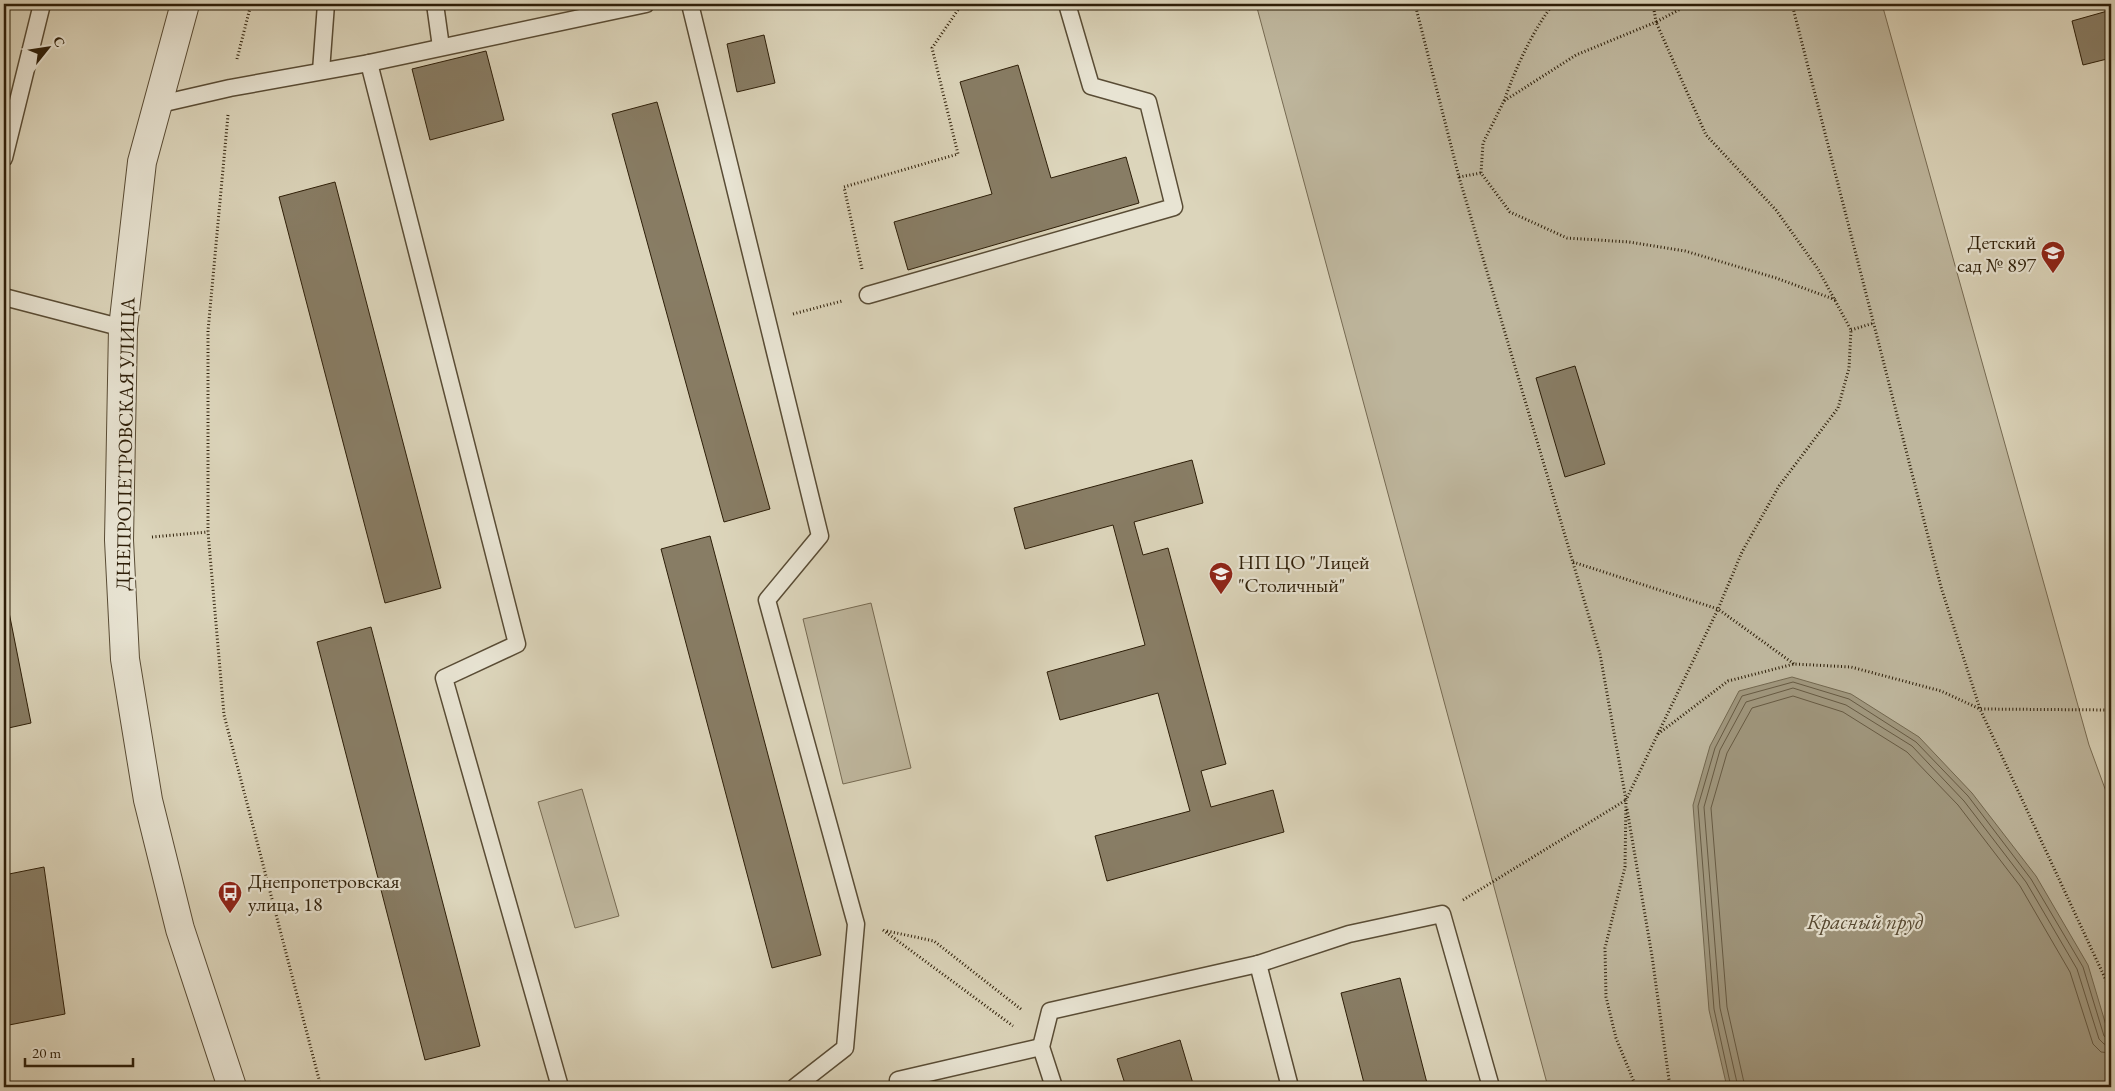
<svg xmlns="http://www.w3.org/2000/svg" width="2115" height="1091" font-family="'EB Garamond',serif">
  <rect width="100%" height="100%" fill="#dcd5bb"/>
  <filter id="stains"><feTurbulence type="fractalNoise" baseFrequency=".004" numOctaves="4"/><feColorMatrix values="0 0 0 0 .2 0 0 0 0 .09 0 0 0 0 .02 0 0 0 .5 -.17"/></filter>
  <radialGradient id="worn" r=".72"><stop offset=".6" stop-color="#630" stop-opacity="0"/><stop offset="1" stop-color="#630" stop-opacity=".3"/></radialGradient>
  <!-- green -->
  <g fill="#beb69d" stroke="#766a52">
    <path d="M 1256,4 L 1882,4 L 2089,745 L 2111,805 L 2111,1087 L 1548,1087 Z"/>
    <path d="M 871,603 L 911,768 L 843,784 L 803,619 Z"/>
    <path d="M 582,789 L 619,916 L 575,928 L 538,802 Z"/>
  </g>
  <!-- water -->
  <path fill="#a0977e" stroke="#72674f" d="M 1792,677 L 1851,694 L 1919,737 L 1972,793 L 2036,876 L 2088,965 L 2111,1042 L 2111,1087 L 1727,1087 L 1709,1010 L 1693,805 L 1710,746 L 1739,691 Z"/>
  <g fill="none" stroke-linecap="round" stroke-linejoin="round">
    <!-- shore -->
    <g stroke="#665a43" stroke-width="1">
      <path d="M 1731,1087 L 1714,1009 L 1698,806 L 1715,748 L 1742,696 L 1793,682 L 1849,699 L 1916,742 L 1968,796 L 2031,879 L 2083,967 L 2104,1036 L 2111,1040"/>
      <path d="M 1738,1087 L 1720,1008 L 1704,807 L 1720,750 L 1746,702 L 1793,688 L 1846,705 L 1912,746 L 1964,801 L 2026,882 L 2077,969 L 2099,1039 L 2104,1044 L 2111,1046"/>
      <path d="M 1745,1087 L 1727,1007 L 1711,808 L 1727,753 L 1752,708 L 1793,696 L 1843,712 L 1907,752 L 1958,805 L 2020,886 L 2070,972 L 2093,1044 L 2101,1052 L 2111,1053"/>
    </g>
  </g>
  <!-- building -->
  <g fill="#887d65" stroke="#2d1e08">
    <path d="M 2111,10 L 2111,58 L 2083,65 L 2072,21 Z"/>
    <path d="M 764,35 L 775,83 L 737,92 L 727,44 Z"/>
    <path d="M 486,51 L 504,120 L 430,140 L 412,69 Z"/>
    <path d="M 1018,65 L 1051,178 L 1126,157 L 1139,203 L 908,270 L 894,222 L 992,194 L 960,82 Z"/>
    <path d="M 657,102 L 770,509 L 724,522 L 612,114 Z"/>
    <path d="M 335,182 L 441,588 L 385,603 L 279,197 Z"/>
    <path d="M 1575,366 L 1605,464 L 1565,477 L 1536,378 Z"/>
    <path d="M 1192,460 L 1203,503 L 1134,522 L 1143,555 L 1168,548 L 1226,764 L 1201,771 L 1211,807 L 1273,790 L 1284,832 L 1107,881 L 1095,836 L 1190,811 L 1158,693 L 1060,720 L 1047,672 L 1145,645 L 1113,525 L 1025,549 L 1014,508 Z"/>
    <path d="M 710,536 L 821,955 L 772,968 L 661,549 Z"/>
    <path d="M 4,587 L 31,723 L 4,729 Z"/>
    <path d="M 371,627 L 480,1046 L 425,1060 L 317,642 Z"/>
    <path d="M 44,867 L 65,1014 L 4,1026 L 4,875 Z"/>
    <path d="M 1400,978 L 1428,1087 L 1365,1087 L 1341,993 Z"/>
    <path d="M 1180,1040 L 1194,1087 L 1126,1087 L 1117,1059 Z"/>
  </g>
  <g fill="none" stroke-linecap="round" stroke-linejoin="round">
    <defs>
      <g id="service">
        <path d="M 435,4 L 441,47"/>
        <path d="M 690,4 L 820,536 L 767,600 L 856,924 L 845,1048 L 795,1087"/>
        <path d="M 369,63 L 517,644 L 444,678 L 560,1087"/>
        <path d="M 321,71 L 326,4"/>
        <path d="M 156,105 L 230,88 L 369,63 L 646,4"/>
        <path d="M 4,158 L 42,4"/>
        <path d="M 868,295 L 1174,207 L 1148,102 L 1091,86 L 1067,4"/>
        <path d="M 4,297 L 123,328"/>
        <path d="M 1258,964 L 1290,1087"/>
        <path d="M 899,1087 L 898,1080 L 1041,1047"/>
        <path d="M 1054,1087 L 1041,1047 L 1050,1011 L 1258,964 L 1349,934 L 1442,914 L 1491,1087"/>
      </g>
      <path id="tertiary" d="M 185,4 L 142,162 L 123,328 L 119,540 L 125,659 L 148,800 L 180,929 L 232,1087"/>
    </defs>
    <!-- service casing -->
    <use href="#service" stroke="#594c35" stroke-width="19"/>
    <!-- tertiary casing -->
    <use href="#tertiary" stroke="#594c35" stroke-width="30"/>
    <!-- path -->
    <g stroke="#2d1e08" stroke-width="3" stroke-dasharray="1 2.5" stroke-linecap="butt">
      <path d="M 1415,4 L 1459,177 L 1600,654 L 1626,800"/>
      <path d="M 1653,4 L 1656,22 L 1576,55 L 1504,101 L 1483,143 L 1481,173 L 1510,212 L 1567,238 L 1629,242 L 1685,251 L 1776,278 L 1836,300"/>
      <path d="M 1792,4 L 1941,587 L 1980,709 L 2111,991"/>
      <path d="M 237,59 L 251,4"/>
      <path d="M 1504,101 C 1517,65 1531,34 1553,4"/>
      <path d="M 228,115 L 208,331 L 208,532 L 224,715 L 321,1087"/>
      <path d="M 1459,177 L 1481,173"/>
      <path d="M 862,269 L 844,187 L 958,154 L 932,48 L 962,4"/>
      <path d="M 793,314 L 842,301"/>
      <path d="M 1851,330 L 1874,323"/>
      <path d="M 152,537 L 208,532"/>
      <path d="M 1573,562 L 1718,609 L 1794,664"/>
      <path d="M 1658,734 L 1728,681 L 1794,664 L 1851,667 L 1941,691 L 1980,709 L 2111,710"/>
      <path d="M 1627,809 L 1652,956 L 1670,1087"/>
      <path d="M 1463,900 L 1626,800"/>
      <path d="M 883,930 L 1013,1026"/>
      <path d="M 887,931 L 934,941 L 1022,1010"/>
      <path d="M 1636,1087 L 1616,1038 L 1606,997 L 1605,948 L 1625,867 L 1626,800 L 1718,609 L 1742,552 L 1779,486 L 1838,408 L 1849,368 L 1851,330 L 1818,269 L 1776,210 L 1706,135 L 1656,22 L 1690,4"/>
    </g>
    <!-- service -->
    <use href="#service" stroke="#e8e4d3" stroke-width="16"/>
    <!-- tertiary -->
    <use href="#tertiary" stroke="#e8e4d3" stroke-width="28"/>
  </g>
  <!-- icons -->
  <defs>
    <symbol id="school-pin" viewBox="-11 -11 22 30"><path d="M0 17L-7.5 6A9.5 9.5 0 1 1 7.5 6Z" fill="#8f2418" stroke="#e8e4d3"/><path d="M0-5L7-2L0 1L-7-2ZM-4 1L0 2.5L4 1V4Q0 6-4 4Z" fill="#fff"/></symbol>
    <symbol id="bus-pin" viewBox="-11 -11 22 30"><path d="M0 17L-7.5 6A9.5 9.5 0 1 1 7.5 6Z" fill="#8f2418" stroke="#e8e4d3"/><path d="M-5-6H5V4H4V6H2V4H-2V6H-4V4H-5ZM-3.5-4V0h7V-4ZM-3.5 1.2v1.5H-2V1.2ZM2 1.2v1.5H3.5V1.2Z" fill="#fff"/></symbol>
  </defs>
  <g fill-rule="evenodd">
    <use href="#school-pin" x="2039" y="239" width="28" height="38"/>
    <use href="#school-pin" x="1207" y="560" width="28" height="38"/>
    <use href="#bus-pin" x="216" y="879" width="28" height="38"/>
  </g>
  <g text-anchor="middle" stroke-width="4.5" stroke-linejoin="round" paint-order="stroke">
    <!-- poi labels -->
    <g font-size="20" fill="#2d1e08" stroke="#e8e4d3" text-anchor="start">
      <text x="2036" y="249" text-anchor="end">Детский<tspan x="2036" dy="23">сад № 897</tspan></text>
      <text x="1238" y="569">НП ЦО "Лицей<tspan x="1238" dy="23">"Столичный"</tspan></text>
      <text x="248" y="888">Днепропетровская<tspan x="248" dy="23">улица, 18</tspan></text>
    </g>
    <!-- street labels -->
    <g font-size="20" fill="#2d1e08" stroke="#e8e4d3">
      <text transform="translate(125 444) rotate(-89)" y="7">ДНЕПРОПЕТРОВСКАЯ УЛИЦА</text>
    </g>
    <!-- water labels -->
    <g font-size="21" font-style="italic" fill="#554831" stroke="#e8e4d3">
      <text x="1865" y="929">Красный пруд</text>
    </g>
  </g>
  <!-- margin -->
  <rect width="2115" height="1091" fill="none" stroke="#dcd5bb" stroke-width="20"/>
  <rect x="5" y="5" width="2105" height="1081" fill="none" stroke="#2d1e08" stroke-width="2.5"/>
  <rect x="10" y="10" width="2095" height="1071" fill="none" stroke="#2d1e08"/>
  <!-- north arrow -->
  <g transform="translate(48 48) rotate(60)" stroke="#e8e4d3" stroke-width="4" paint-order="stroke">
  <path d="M0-4L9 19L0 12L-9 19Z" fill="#2d1e08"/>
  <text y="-8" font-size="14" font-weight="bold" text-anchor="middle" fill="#2d1e08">С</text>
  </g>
  <!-- scale -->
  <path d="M25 1058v8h108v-8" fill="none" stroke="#2d1e08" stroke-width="2.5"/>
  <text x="32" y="1058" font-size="15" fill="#2d1e08" stroke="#e8e4d3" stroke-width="4" paint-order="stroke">20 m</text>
  <rect width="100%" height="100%" filter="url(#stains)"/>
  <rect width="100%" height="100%" fill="url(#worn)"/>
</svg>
